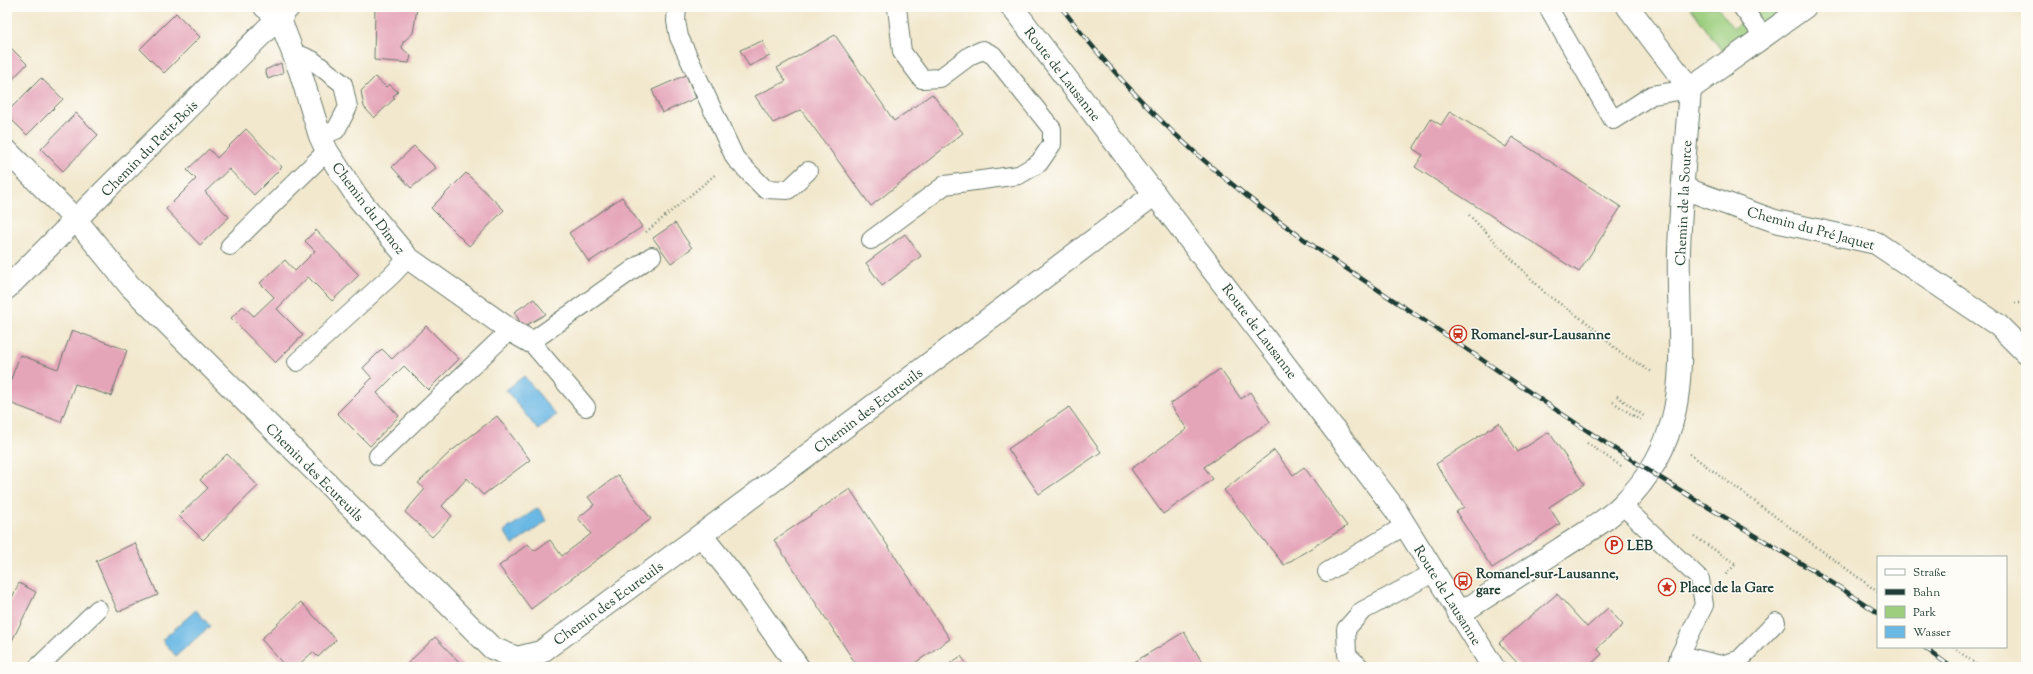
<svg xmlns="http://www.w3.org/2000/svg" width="2033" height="674" font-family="'Sorts Mill Goudy',serif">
  <rect width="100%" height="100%" fill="#fdfcf7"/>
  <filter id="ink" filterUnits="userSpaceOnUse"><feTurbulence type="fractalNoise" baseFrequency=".025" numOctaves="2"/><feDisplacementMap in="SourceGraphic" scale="8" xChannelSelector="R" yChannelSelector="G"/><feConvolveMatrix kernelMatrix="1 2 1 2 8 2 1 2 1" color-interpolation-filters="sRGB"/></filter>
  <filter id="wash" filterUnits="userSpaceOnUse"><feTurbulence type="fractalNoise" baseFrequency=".012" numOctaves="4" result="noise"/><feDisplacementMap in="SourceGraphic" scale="16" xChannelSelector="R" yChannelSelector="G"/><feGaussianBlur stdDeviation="0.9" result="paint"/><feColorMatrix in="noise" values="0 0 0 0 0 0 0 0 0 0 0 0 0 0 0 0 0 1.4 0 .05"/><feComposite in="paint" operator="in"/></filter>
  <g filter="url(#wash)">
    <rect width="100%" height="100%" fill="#f2e8ce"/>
    <!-- green -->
    <path fill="#9cce7e" stroke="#5e8659" d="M 1690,7 L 1717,7 L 1733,28 L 1761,7 L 1807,7 L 1734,68 Z"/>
    <!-- water -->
    <g fill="#6ab8e4" stroke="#447a8c">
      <path d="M 524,376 L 556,415 L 538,430 L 506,390 Z"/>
      <path d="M 538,508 L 547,521 L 513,545 L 504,531 Z"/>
      <path d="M 196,610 L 210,626 L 176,656 L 162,640 Z"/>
    </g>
    <g id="blocks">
      <!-- building -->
      <g fill="#e5a5b9">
        <path d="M 375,7 L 415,7 L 417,9 L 413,33 L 403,42 L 402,48 L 411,56 L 409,63 L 374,60 Z"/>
        <path d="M 176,13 L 200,37 L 164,73 L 140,49 Z"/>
        <path d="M 835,35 L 894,121 L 932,94 L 963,133 L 871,206 L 801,110 L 773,123 L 755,96 L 786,81 L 777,68 Z"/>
        <path d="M 762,41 L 770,56 L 749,66 L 740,50 Z"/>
        <path d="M 7,44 L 27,64 L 7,85 Z"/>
        <path d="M 281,63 L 283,73 L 268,79 L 265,70 Z"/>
        <path d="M 686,75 L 696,98 L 662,113 L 652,90 Z"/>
        <path d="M 375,77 L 386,87 L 389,84 L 398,92 L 393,96 L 395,98 L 374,118 L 364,107 L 361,91 Z"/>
        <path d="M 41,78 L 63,99 L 27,135 L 7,115 L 7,112 Z"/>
        <path d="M 1450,111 L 1506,147 L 1512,137 L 1621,207 L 1579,272 L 1415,167 L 1423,155 L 1413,149 L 1431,119 L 1441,125 Z"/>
        <path d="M 76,113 L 98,135 L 63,171 L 41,149 Z"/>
        <path d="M 246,129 L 282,167 L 254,195 L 229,169 L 205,192 L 229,217 L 200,245 L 166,209 L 196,179 L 187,170 L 209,149 L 217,158 Z"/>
        <path d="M 414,146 L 436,168 L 411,188 L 392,167 Z"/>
        <path d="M 466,173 L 504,210 L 469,246 L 431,208 Z"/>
        <path d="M 622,197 L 642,227 L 589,262 L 569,233 Z"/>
        <path d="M 675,223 L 692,248 L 671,263 L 653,238 Z"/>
        <path d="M 316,230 L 359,275 L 332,301 L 308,277 L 277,309 L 303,335 L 275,363 L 231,318 L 243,306 L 254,316 L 274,297 L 260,283 L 285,260 L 295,271 L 315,251 L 305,241 Z"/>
        <path d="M 905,234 L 921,256 L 882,286 L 866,263 Z"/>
        <path d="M 534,299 L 546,314 L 523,327 L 514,312 Z"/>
        <path d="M 426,326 L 459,359 L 428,390 L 404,366 L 377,393 L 399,416 L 370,446 L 337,413 L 372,378 L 363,368 L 382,349 L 392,359 Z"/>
        <path d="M 72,330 L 127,350 L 111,396 L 75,384 L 61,422 L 7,402 L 7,390 L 20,355 L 58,369 Z"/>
        <path d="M 1220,369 L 1241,399 L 1250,392 L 1270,422 L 1204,467 L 1213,479 L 1163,514 L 1131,469 L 1187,429 L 1170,404 Z"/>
        <path d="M 1069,407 L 1101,452 L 1039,494 L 1008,449 Z"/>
        <path d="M 497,416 L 530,460 L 483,495 L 467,478 L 442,506 L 452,516 L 432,537 L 405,512 L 425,489 L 418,483 L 450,452 Z"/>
        <path d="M 1499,423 L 1518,452 L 1549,432 L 1584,484 L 1549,507 L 1560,524 L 1492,568 L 1456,512 L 1464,507 L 1436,464 Z"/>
        <path d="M 1274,450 L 1293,475 L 1304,467 L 1347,526 L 1284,565 L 1224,490 Z"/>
        <path d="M 227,454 L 258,486 L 203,540 L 179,516 L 208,488 L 200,480 Z"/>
        <path d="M 618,475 L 651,519 L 531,609 L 499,566 L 528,544 L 534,551 L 550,540 L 562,556 L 591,534 L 578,518 L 594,505 L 588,497 Z"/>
        <path d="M 850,489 L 950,639 L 909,667 L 858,667 L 774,540 Z"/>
        <path d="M 135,543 L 158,595 L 118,612 L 96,561 Z"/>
        <path d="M 19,583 L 36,592 L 7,651 L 7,603 L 9,604 Z"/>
        <path d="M 1557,594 L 1587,627 L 1608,608 L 1623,625 L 1597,648 L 1602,654 L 1588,667 L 1521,667 L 1499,643 Z"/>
        <path d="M 301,602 L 336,640 L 318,657 L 313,652 L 296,667 L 286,667 L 261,639 Z"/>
        <path d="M 1184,632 L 1205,667 L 1133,667 L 1131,664 Z"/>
        <path d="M 435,637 L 464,667 L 404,667 Z"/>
        <path d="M 961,656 L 969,667 L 945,667 Z"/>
      </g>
    </g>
  </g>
  <g filter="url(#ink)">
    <use href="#blocks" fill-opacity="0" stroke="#69796a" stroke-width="1"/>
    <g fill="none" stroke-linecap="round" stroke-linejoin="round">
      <defs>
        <g id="lane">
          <path d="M 677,7 L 676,21 L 679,37 L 735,158 L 765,189 L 788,190 L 808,171"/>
          <path d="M 1548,7 L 1613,120 L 1652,95 L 1690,89"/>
          <path d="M 1742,7 L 1764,37"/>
          <path d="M 293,52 L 312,60 L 343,84 L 348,107 L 336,130 L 320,136"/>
          <path d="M 871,240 L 945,185 L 1019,175 L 1039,163 L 1052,144 L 1052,129 L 993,55 L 983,50 L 971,55 L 940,78 L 922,79 L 902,52 L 897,7"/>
          <path d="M 230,246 L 327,151"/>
          <path d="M 297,362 L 392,275 L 408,258"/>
          <path d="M 586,407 L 531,342 L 652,256"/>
          <path d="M 378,456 L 510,330"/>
          <path d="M 1622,505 L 1700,579 L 1704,605 L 1680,655 L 1676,667"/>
          <path d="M 1327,572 L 1406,525"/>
          <path d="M 1680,655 L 1721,665 L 1739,660 L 1776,622"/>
          <path d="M 38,667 L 98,609"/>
          <path d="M 1360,667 L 1347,655 L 1346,629 L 1362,611 L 1433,573"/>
        </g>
        <g id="street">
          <path d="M 265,7 L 279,17 L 300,71 L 320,136 L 327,151 L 358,198 L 408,258 L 510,330 L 531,342"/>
          <path d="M 1628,7 L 1690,89"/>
          <path d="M 1690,89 L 1805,7"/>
          <path d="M 7,151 L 77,221 L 130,286 L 492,648 L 517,658 L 541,652 L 701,535 L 1155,194"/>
          <path d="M 1683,188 L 1775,221 L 1876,243 L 1998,325 L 2026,353"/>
          <path d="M 7,288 L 288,8"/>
          <path d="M 701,535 L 733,575 L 798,667"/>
          <path d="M 1459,614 C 1493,592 1527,570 1560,549 C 1581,535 1604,523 1622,505 C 1700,428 1676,347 1679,250 C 1681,196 1686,143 1690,89"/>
        </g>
        <path id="primary" d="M 1012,7 L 1395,509 L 1493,667"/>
      </defs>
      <!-- lane casing -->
      <use href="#lane" stroke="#69796a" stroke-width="20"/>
      <!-- street casing -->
      <use href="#street" stroke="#69796a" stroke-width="24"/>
      <!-- primary casing -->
      <use href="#primary" stroke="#69796a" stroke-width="24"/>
      <!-- path -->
      <g stroke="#69796a" stroke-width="2.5" stroke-dasharray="1 3" stroke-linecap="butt">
        <path d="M 1469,215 L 1546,294 L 1589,324 L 1619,352 L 1652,372"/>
        <path d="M 646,232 L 716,174"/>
        <path d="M 2015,303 L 2026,303"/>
        <path d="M 1617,396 L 1645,417"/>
        <path d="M 1613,402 L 1643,422"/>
        <path d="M 1587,443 L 1621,466"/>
        <path d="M 1690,454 L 1878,592"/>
        <path d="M 1694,536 L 1736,564 L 1725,575"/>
        <path d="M 1953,647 L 1980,667"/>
      </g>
      <!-- lane -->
      <use href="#lane" stroke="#fff" stroke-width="18"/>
      <!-- street -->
      <use href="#street" stroke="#fff" stroke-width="22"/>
      <!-- primary -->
      <use href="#primary" stroke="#fff" stroke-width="22"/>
      <defs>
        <g id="rail">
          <path d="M 1061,7 C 1115,78 1178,142 1248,197 C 1301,240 1359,277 1416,315 C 1494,367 1571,422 1651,472 C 1726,520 1805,562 1878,613"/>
          <path d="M 1924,647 L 1951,667"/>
        </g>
      </defs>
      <!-- rail casing -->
      <use href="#rail" stroke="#1f3d34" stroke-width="4.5"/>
      <!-- rail -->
      <use href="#rail" stroke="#fdfcf7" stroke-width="3" stroke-dasharray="9" stroke-linecap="butt"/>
    </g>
  </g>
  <!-- icons -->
  <defs>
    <symbol id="station-ring" viewBox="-11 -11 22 22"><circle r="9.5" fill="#fdfcf7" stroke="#c8321e" stroke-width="1.5"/><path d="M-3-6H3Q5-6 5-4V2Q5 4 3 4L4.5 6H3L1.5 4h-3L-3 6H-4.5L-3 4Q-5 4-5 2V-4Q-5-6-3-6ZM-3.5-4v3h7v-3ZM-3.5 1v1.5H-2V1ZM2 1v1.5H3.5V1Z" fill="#c8321e"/></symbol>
    <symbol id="parking-ring" viewBox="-11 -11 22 22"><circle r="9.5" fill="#fdfcf7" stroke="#c8321e" stroke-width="1.5"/><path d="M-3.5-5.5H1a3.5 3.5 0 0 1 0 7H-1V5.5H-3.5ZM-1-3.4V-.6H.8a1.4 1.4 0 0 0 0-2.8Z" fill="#c8321e"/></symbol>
    <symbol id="bus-ring" viewBox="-11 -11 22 22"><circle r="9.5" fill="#fdfcf7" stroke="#c8321e" stroke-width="1.5"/><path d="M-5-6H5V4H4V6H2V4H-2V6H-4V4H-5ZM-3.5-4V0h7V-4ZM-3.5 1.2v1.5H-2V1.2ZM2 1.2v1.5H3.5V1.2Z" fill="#c8321e"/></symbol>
    <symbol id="sight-ring" viewBox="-11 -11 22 22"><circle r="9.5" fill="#fdfcf7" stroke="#c8321e" stroke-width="1.5"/><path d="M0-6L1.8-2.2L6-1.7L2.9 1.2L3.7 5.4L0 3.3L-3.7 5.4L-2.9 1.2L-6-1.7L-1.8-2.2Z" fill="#c8321e"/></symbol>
  </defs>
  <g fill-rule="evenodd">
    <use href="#station-ring" x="1448" y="324" width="20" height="20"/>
    <use href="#parking-ring" x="1604" y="535" width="20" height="20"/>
    <use href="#bus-ring" x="1453" y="571" width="20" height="20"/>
    <use href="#sight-ring" x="1657" y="577" width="20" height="20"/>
  </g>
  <g text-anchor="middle" stroke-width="3" stroke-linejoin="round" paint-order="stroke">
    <!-- street labels -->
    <g font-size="14" fill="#1f3d34" stroke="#fdfcf7">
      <text transform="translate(1063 74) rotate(52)" y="5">Route de Lausanne</text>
      <text transform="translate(149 148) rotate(-45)" y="5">Chemin du Petit-Bois</text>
      <text transform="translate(1683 203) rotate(-87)" y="5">Chemin de la Source</text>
      <text transform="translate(369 208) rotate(53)" y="5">Chemin du Dîmoz</text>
      <text transform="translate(1811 228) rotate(15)" y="5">Chemin du Pré Jaquet</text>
      <text transform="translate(1260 331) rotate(53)" y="5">Route de Lausanne</text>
      <text transform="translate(868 410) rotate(-37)" y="5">Chemin des Ecureuils</text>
      <text transform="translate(315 472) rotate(45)" y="5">Chemin des Ecureuils</text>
      <text transform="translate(1448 595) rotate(58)" y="5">Route de Lausanne</text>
      <text transform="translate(608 603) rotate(-36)" y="5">Chemin des Ecureuils</text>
    </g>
    <!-- poi labels -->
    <g font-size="14" font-weight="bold" fill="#1f3d34" stroke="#fdfcf7" text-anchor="start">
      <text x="1471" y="339">Romanel-sur-Lausanne</text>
      <text x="1627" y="550">LEB</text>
      <text x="1476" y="578">Romanel-sur-Lausanne,<tspan x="1476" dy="16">gare</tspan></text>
      <text x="1680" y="592">Place de la Gare</text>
    </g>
  </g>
  <!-- margin -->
  <rect width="2033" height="674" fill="none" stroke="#fdfcf7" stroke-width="24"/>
  <!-- legend -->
  <rect x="1877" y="556" width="130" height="92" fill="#fdfcf7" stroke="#a4b0a9"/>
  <rect x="1885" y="569" width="20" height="6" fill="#ffffff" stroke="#a4b0a9"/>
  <text x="1913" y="576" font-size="12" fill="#1f3d34">Straße</text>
  <rect x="1885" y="589" width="20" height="6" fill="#1f3d34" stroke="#a4b0a9"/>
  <text x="1913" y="596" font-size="12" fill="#1f3d34">Bahn</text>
  <rect x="1885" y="606" width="20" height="12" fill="#9cce7e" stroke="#a4b0a9"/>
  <text x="1913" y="616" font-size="12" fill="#1f3d34">Park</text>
  <rect x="1885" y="626" width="20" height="12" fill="#6ab8e4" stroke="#a4b0a9"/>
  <text x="1913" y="636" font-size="12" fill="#1f3d34">Wasser</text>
</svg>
